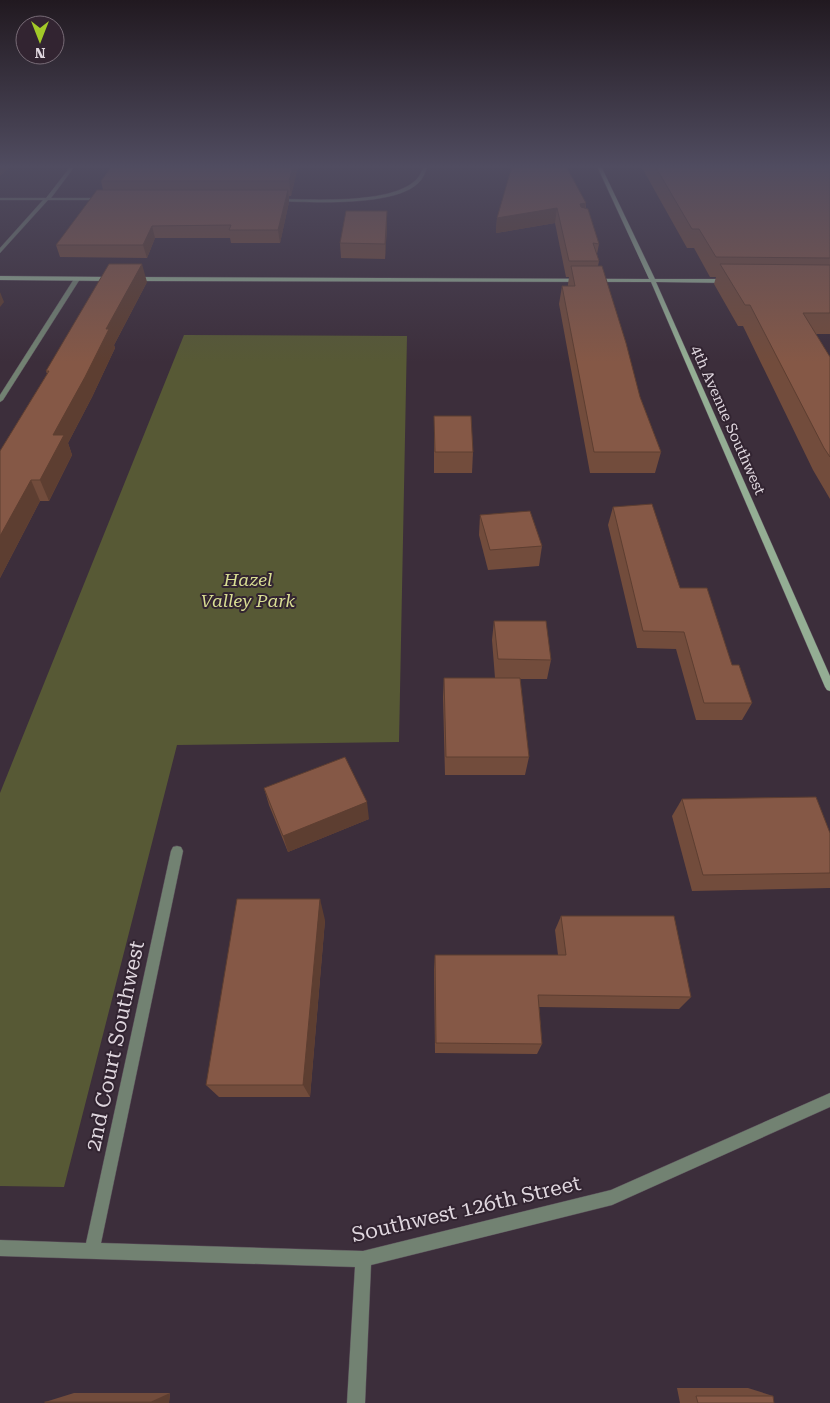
<svg xmlns="http://www.w3.org/2000/svg" width="830" height="1403" font-family="'Roboto Serif',serif">
  <rect width="100%" height="100%" fill="#3c2e3b"/>
  <!-- green -->
  <path fill="#575935" d="M 184,335 L 407,336 L 399,742 L 177,745 L 64,1187 L 0,1186 L 0,793 Z"/>
  <g fill="none" stroke-linecap="round" stroke-linejoin="round">
    <defs>
      <g id="street">
        <path d="M 71,166 L 75,166 L 51,198 L 104,198 L 106,200 L 48,200 L 0,253 L 0,248 L 43,200 L 0,200 L 0,198 L 46,198 Z"/>
        <path d="M 424,166 L 428,166 C 426,170 424,176 421,180 C 400,208 309,202 276,201 L 274,200 L 276,199 C 311,199 390,205 416,180 C 420,176 422,170 424,166 Z"/>
        <path d="M 77,277 L 80,279 L 3,400 L 0,402 L 0,395 L 74,279 Z"/>
        <path d="M 177,846 L 181,847 L 183,851 L 101,1243 L 363,1251 L 611,1190 L 830,1093 L 830,1107 L 612,1205 L 371,1265 L 365,1403 L 347,1403 L 355,1267 L 0,1256 L 0,1240 L 86,1243 L 171,851 L 173,847 Z"/>
      </g>
      <g id="secondary">
        <path d="M 597,166 L 601,166 L 655,279 L 729,279 L 732,281 L 729,283 L 656,282 L 830,676 L 830,691 L 827,690 L 825,687 L 651,282 L 134,281 L 131,279 L 134,277 L 649,279 Z"/>
        <path d="M 0,276 L 112,277 L 115,279 L 112,281 L 0,280 Z"/>
      </g>
    </defs>
    <!-- street casing -->
    <use href="#street" stroke="#594c58" stroke-width="1"/>
    <!-- secondary casing -->
    <use href="#secondary" stroke="#594c58" stroke-width="1"/>
    <!-- street -->
    <use href="#street" fill="#728272" fill-rule="evenodd"/>
    <!-- secondary -->
    <use href="#secondary" fill="#94ae94" fill-rule="evenodd"/>
  </g>
  <!-- wall -->
  <g fill="#724c3c">
    <path d="M 112,166 L 298,166 L 291,196 L 289,196 L 289,202 L 280,243 L 231,243 L 230,238 L 155,238 L 147,258 L 60,257 L 56,245 L 103,190 L 101,181 Z"/>
    <path d="M 641,166 L 830,166 L 830,334 L 816,334 L 830,357 L 830,499 L 813,470 L 743,326 L 738,326 L 714,284 L 716,277 L 710,277 L 694,248 L 687,248 Z"/>
    <path d="M 586,203 L 586,208 L 599,244 L 597,254 L 599,261 L 598,266 L 640,397 L 661,452 L 655,473 L 590,473 L 559,304 L 562,286 L 568,286 L 568,284 L 569,277 L 566,277 L 555,223 L 496,233 L 497,218 Z"/>
    <path d="M 387,211 L 387,225 L 385,259 L 341,258 L 340,243 Z"/>
    <path d="M 147,282 L 114,345 L 115,348 L 92,397 L 68,443 L 72,455 L 49,501 L 40,501 L 0,578 L 0,451 L 47,374 L 46,371 Z"/>
    <path d="M 434,416 L 473,452 L 472,473 L 434,473 Z"/>
    <path d="M 613,507 L 680,588 L 732,665 L 752,703 L 742,720 L 696,720 L 676,649 L 637,648 L 608,525 Z"/>
    <path d="M 480,515 L 542,546 L 539,566 L 488,570 L 479,535 Z"/>
    <path d="M 494,621 L 551,660 L 547,679 L 520,679 L 529,757 L 525,775 L 445,775 L 443,697 L 444,678 L 495,678 L 492,640 Z"/>
    <path d="M 264,788 L 369,819 L 288,852 L 269,805 Z"/>
    <path d="M 682,799 L 830,833 L 830,888 L 692,891 L 672,816 Z"/>
    <path d="M 561,916 L 691,997 L 679,1009 L 539,1007 L 542,1044 L 537,1054 L 435,1053 L 434,969 L 435,955 L 558,955 L 555,930 Z"/>
    <path d="M 325,920 L 310,1097 L 219,1097 L 206,1085 Z"/>
    <path d="M 677,1388 L 748,1388 L 773,1396 L 774,1403 L 680,1403 Z"/>
    <path d="M 74,1393 L 170,1393 L 169,1403 L 45,1402 Z"/>
  </g>
  <!-- shaded-wall -->
  <g fill="#5d3e31">
    <path d="M 0,166 L 11,166 L 0,176 Z"/>
    <path d="M 293,166 L 298,166 L 291,196 L 289,181 Z"/>
    <path d="M 288,190 L 289,202 L 280,243 L 278,230 Z"/>
    <path d="M 586,203 L 584,218 L 580,204 Z"/>
    <path d="M 557,208 L 555,223 L 496,233 L 497,218 Z"/>
    <path d="M 387,211 L 387,225 L 385,259 L 385,244 Z"/>
    <path d="M 152,226 L 155,238 L 147,258 L 143,245 Z"/>
    <path d="M 142,264 L 147,282 L 114,345 L 115,348 L 92,397 L 68,443 L 72,455 L 49,501 L 40,480 L 53,435 L 106,329 Z"/>
    <path d="M 0,292 L 4,302 L 0,307 Z"/>
    <path d="M 31,480 L 40,501 L 0,578 L 0,536 Z"/>
    <path d="M 367,802 L 369,819 L 288,852 L 283,836 Z"/>
    <path d="M 320,899 L 325,920 L 310,1097 L 303,1085 Z"/>
    <path d="M 170,1393 L 169,1403 L 150,1403 L 150,1402 Z"/>
  </g>
  <!-- building -->
  <g fill="#855846" stroke="#5d3e31">
    <path d="M 112,166 L 293,166 L 289,181 L 101,181 Z"/>
    <path d="M 512,166 L 566,166 L 586,203 L 580,204 L 581,207 L 588,209 L 599,244 L 593,243 L 599,261 L 569,261 L 557,208 L 497,218 Z"/>
    <path d="M 655,166 L 830,166 L 830,258 L 716,257 L 699,229 L 692,229 Z"/>
    <path d="M 97,190 L 288,190 L 278,230 L 229,230 L 231,225 L 152,226 L 143,245 L 56,245 Z"/>
    <path d="M 346,211 L 387,211 L 385,244 L 340,243 Z"/>
    <path d="M 109,264 L 142,264 L 106,329 L 109,329 L 85,377 L 53,435 L 64,435 L 40,480 L 31,480 L 0,536 L 0,451 L 49,371 L 46,371 Z"/>
    <path d="M 720,264 L 830,265 L 830,313 L 803,313 L 830,357 L 830,457 L 824,448 L 750,305 L 745,305 Z"/>
    <path d="M 571,266 L 602,266 L 626,343 L 640,397 L 661,452 L 594,452 L 562,286 L 575,286 Z"/>
    <path d="M 434,416 L 471,416 L 473,452 L 435,452 Z"/>
    <path d="M 652,504 L 680,588 L 707,588 L 732,665 L 739,665 L 752,703 L 704,703 L 684,632 L 643,631 L 613,507 Z"/>
    <path d="M 530,511 L 542,546 L 490,550 L 480,515 Z"/>
    <path d="M 494,621 L 546,621 L 551,660 L 498,659 Z"/>
    <path d="M 444,678 L 520,678 L 529,757 L 446,757 Z"/>
    <path d="M 345,757 L 367,802 L 283,836 L 264,788 Z"/>
    <path d="M 816,797 L 830,833 L 830,873 L 703,875 L 682,799 Z"/>
    <path d="M 237,899 L 320,899 L 303,1085 L 206,1085 Z"/>
    <path d="M 561,916 L 674,916 L 691,997 L 538,995 L 542,1044 L 436,1043 L 435,955 L 566,955 Z"/>
    <path d="M 696,1396 L 773,1396 L 774,1403 L 698,1403 Z"/>
    <rect x="45" y="1402" width="105" height="1"/>
  </g>
  <!-- sky -->
  <linearGradient id="sky" x2="0" y2="1"><stop stop-color="#211920"/><stop offset="0.46" stop-color="#504c60"/><stop offset="1" stop-color="#504c60" stop-opacity="0"/></linearGradient>
  <rect width="830" height="362" fill="url(#sky)"/>
  <g text-anchor="middle" stroke-width="4" stroke-linejoin="round" paint-order="stroke">
    <!-- far-street labels -->
    <g font-size="15" fill="#dfd6de" stroke="#322431">
      <text transform="translate(728 420) rotate(66)" y="5">4th Avenue Southwest</text>
    </g>
    <!-- park labels -->
    <g font-size="18" font-style="italic" fill="#d9de93" stroke="#322431">
      <text x="248" y="586">Hazel<tspan x="248" dy="21">Valley Park</tspan></text>
    </g>
    <!-- near-street labels -->
    <g font-size="21" fill="#dfd6de" stroke="#322431">
      <text transform="translate(115 1046) rotate(-78)" y="7">2nd Court Southwest</text>
      <text transform="translate(466 1209) rotate(-13)" y="7">Southwest 126th Street</text>
    </g>
  </g>
  <!-- north arrow -->
  <g transform="translate(40 40) rotate(180)"><circle r="24" fill="#322431" stroke="#776b76"/>
  <path d="M0-4L9 19L0 12L-9 19Z" fill="#a2c928"/>
  <text y="-8" font-size="14" font-weight="bold" text-anchor="middle" fill="#dfd6de">N</text>
  </g>
</svg>
